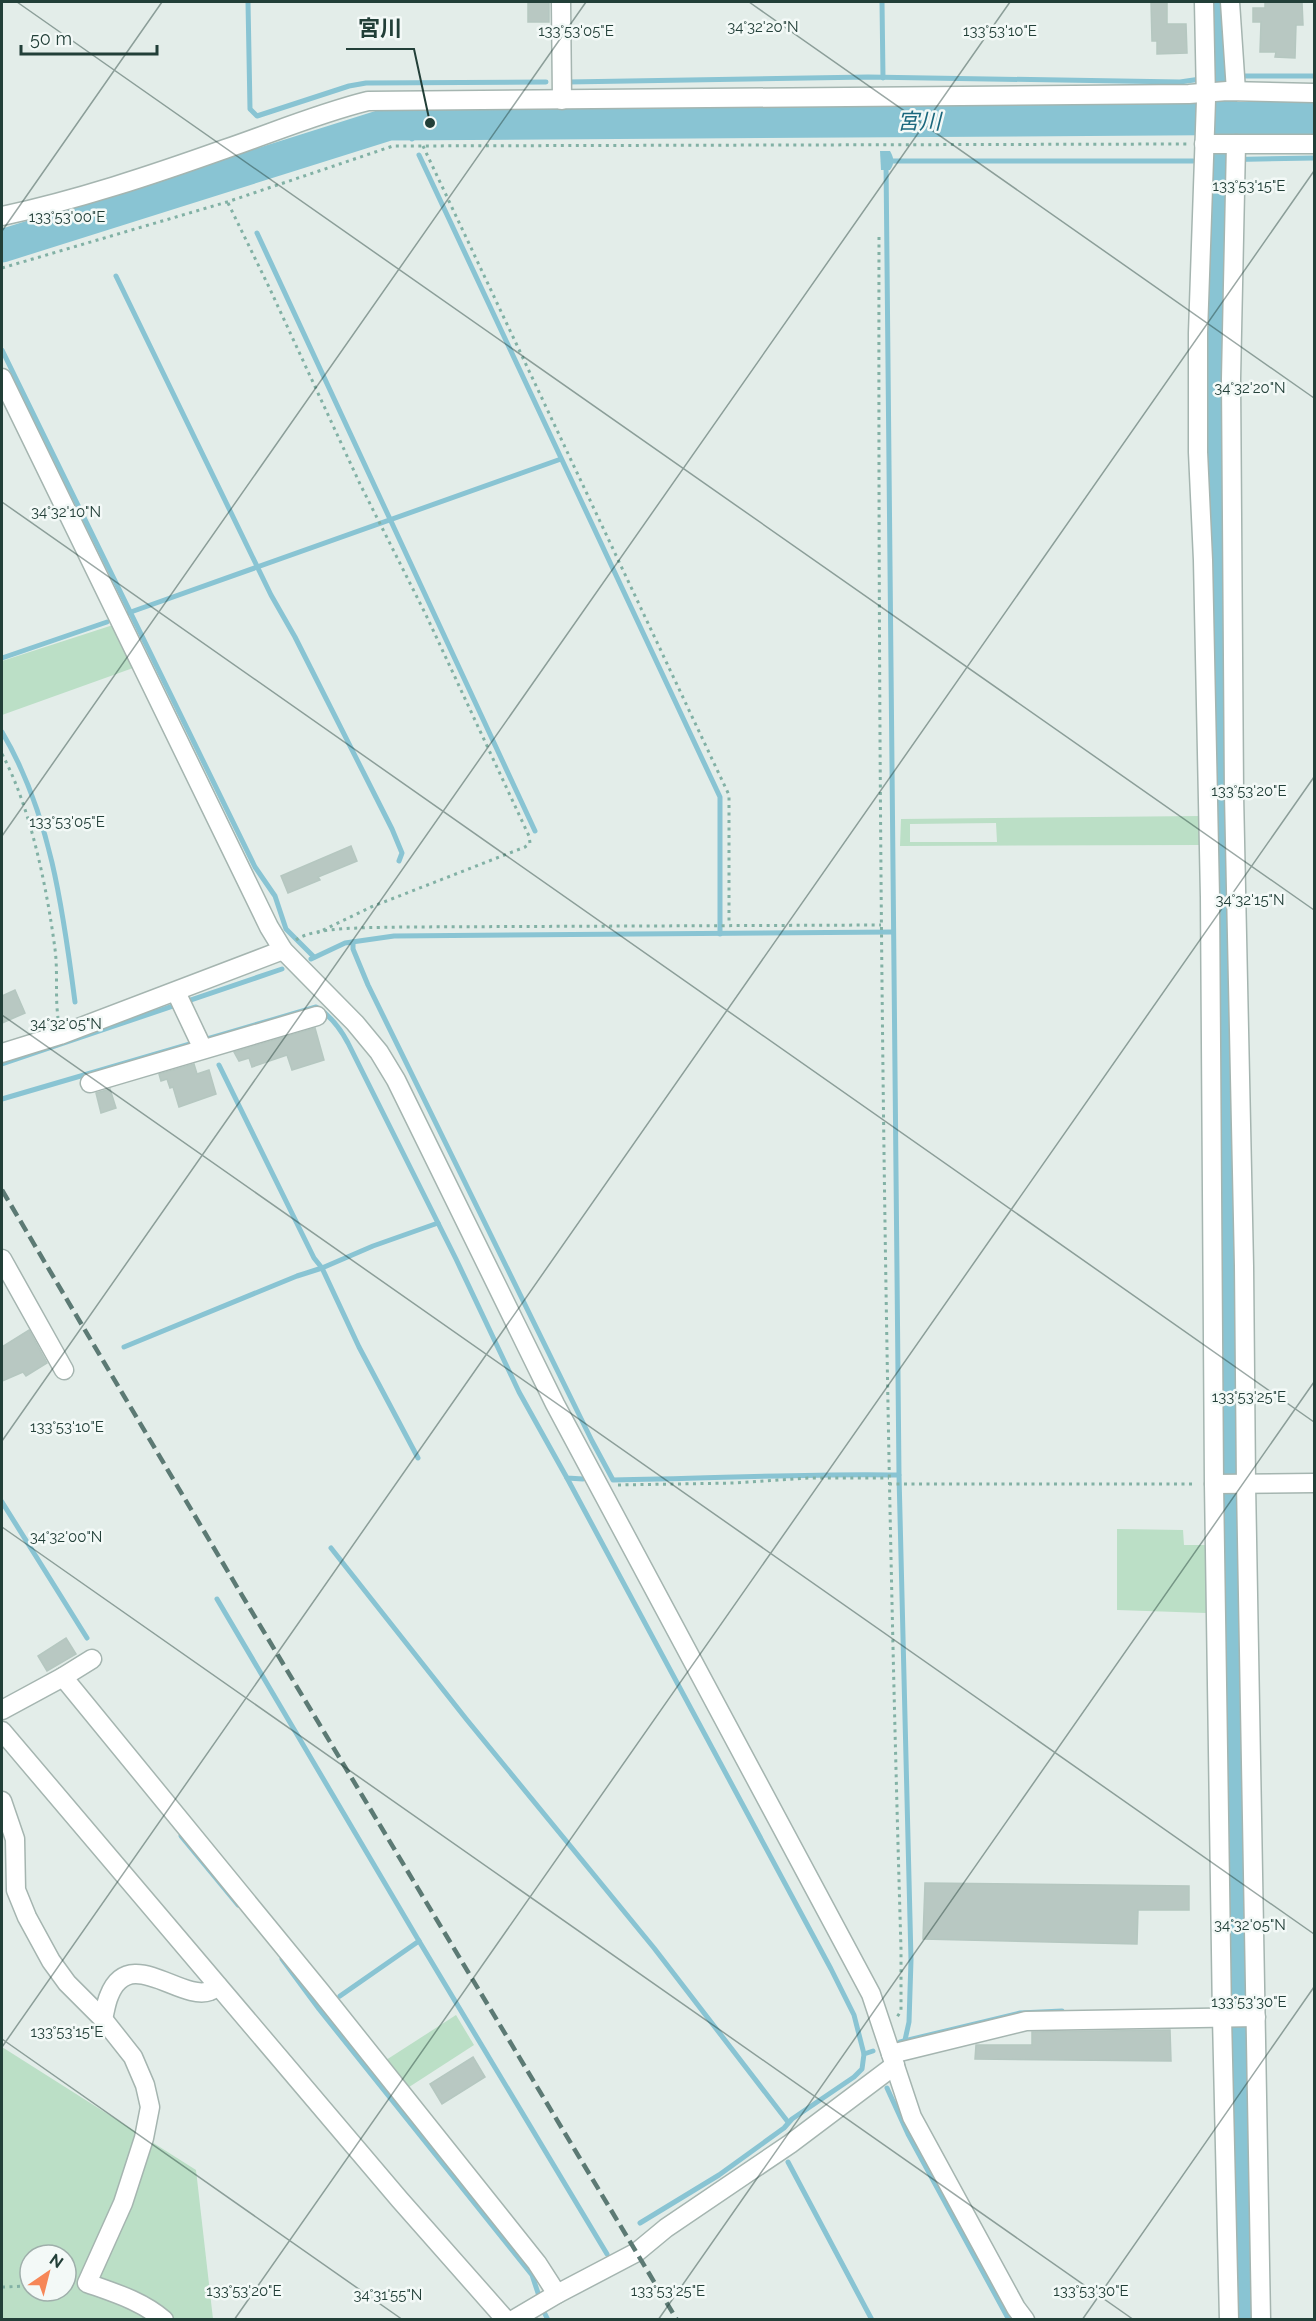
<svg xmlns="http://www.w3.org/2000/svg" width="1316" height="2321" font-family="Raleway,'Noto Sans JP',sans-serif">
  <rect width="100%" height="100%" fill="#e3ede9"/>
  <!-- green -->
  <g fill="#bbdfc6" fill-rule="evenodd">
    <path d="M 113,625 L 133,668 L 2,715 L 2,661 Z"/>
    <path d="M 1200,816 L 1199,845 L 900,846 L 901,819 ZM 996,823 L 997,842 L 910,842 L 910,824 Z"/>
    <path d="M 1117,1529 L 1183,1530 L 1184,1545 L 1206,1545 L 1206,1613 L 1117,1610 Z"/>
    <path d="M 456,2015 L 474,2045 L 406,2089 L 383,2062 Z"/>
    <path d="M 2,2047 L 196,2170 L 213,2319 L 2,2319 ZM 30,2255 L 66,2255 L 66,2291 L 30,2291 Z"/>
  </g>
  <!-- water -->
  <path fill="#89c4d3" d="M 880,151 L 890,151 C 894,158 895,163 890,170 L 881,170 Z"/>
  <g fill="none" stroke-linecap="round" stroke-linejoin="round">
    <!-- stream -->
    <g stroke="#89c4d3" stroke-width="5">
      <path d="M 248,2 L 250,109 L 257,116 L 349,86 L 366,83 L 546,82"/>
      <path d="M 882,2 L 883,78"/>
      <path d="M 568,82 L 868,77 L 1180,82 L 1221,76 L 1314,76"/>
      <path d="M 406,125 L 412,139"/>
      <path d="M 419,155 L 720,797 L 720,934"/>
      <path d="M 1212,160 L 1314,158"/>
      <path d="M 257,233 L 535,831"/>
      <path d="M 116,276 L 271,595 L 295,637 L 392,829 L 402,853 L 399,861"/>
      <path d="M 2,350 L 255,867 L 275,896 L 286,929 L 314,957"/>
      <path d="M 128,613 L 561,459"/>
      <path d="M 2,658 L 107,622"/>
      <path d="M 2,732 C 50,813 63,909 75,1002"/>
      <path d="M 353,942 L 353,949 L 368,985 L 592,1441 L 613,1480 C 709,1479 804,1473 899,1475"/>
      <path d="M 311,959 L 345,943 L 394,936 L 893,932"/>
      <path d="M 2,1064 L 282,969"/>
      <path d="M 219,1065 L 314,1258 L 322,1268 L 359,1347 L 418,1458"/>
      <path d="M 2,1099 L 316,1007 C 330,1015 340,1028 348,1043 L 456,1259 L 519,1392 L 567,1478 L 583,1479"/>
      <path d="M 124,1347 L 297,1276 L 322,1268 L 373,1246 L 438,1223"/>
      <path d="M 567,1478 L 831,1969 L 854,2015 L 864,2054"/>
      <path d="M 2,1502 L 87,1638"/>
      <path d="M 331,1548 L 467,1720 L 654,1948 L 788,2122"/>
      <path d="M 217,1599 L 419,1941 L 607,2254"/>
      <path d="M 181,1836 L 238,1905"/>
      <path d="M 282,1959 L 319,2009 L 532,2275 L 540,2299"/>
      <path d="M 340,1996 L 419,1941"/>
      <path d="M 905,2040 L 909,2022 L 911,1960 L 899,1475 L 886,161 L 1193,161"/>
      <path d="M 900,2042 L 1020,2013 L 1062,2011"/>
      <path d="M 887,2088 L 908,2134 L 1009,2320"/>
      <path d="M 788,2162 L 872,2320"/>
      <path d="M 640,2223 L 719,2175 L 784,2128 L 792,2119 L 854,2077 L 862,2069 L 864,2054 L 873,2051"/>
      <path d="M 542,2308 L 548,2320"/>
    </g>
    <!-- river -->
    <g stroke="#89c4d3" stroke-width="33">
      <path d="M 1220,2 L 1221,76 L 1215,389 L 1231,1610 L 1245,2320"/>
      <path d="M 2,246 L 389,124 L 1314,118"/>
    </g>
  </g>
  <!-- building -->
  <g fill="#b8c8c2" stroke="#b5c7c0" stroke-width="1.5">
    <rect x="528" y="2" width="21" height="20"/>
    <path d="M 1151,2 L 1167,2 L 1167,24 L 1186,24 L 1187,53 L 1157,54 L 1157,41 L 1152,41 Z"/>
    <path d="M 1265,2 L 1302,2 L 1303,25 L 1296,25 L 1295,58 L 1275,57 L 1276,52 L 1260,52 L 1261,22 L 1253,22 L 1253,8 L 1265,8 Z"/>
    <path d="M 351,846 L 357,861 L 318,877 L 320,880 L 288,893 L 281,876 Z"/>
    <path d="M 15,990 L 25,1013 L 2,1023 L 2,996 Z"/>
    <path d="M 315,1028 L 324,1060 L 292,1070 L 287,1055 L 252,1067 L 249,1058 L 239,1061 L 234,1052 Z"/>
    <path d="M 194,1064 L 197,1074 L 209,1070 L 216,1094 L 179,1107 L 173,1087 L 170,1088 L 167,1079 L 161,1081 L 159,1074 Z"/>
    <path d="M 110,1089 L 116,1108 L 101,1113 L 96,1093 Z"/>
    <path d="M 29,1330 L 47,1363 L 26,1376 L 23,1372 L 2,1381 L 2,1347 Z"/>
    <path d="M 66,1638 L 76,1654 L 47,1671 L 38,1656 Z"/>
    <path d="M 925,1883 L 1189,1886 L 1189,1910 L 1138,1910 L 1137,1944 L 923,1939 Z"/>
    <path d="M 1170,2030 L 1171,2061 L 975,2059 L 976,2045 L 1032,2045 L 1032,2032 Z"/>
    <path d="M 473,2057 L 485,2077 L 442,2104 L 430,2084 Z"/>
  </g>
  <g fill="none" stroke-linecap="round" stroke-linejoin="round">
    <defs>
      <g id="minor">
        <path d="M 561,2 L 562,100"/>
        <path d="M 1204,2 L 1206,100 L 1198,333 L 1198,452 L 1203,560 L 1210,897 L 1214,1484 L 1222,2017 L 1229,2320"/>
        <path d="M 1230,2 L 1236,91"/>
        <path d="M 1204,144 L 1314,144"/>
        <path d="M 1236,144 L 1231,379 L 1234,794 L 1244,1266 L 1246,1483 L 1261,2320"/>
        <path d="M 2,216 C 77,200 152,175 225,149 C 272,133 319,113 368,101 L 1189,94 L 1227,91 L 1314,93"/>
        <path d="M 2,378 L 269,927 L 283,950 L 355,1023 L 379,1052 L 396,1080 L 555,1404 L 871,1994 L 912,2117 L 1016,2308 L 1025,2320"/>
        <path d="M 176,992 L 203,1049"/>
        <path d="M 2,1053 L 60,1035 L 283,950"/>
        <path d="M 90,1083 L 317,1016"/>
        <path d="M 2,1259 L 64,1370"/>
        <path d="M 1214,1484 L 1314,1483"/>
        <path d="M 63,1677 L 320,1991 L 537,2263 L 557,2294"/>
        <path d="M 2,1710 L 63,1677 L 92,1659"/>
        <path d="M 2,1731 L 400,2200 L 506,2320"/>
        <path d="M 2,1801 L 15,1839 L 16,1890 L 27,1917 L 51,1961 L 67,1983 L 103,2019 L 133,2057 L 145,2085 L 150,2107 L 144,2138 L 123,2203 L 87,2283 C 115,2293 142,2301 164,2320"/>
        <path d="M 103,2019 C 105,2011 106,2003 109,1996 C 129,1944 181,2002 210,1991 C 213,1990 216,1987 218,1986"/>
        <path d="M 891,2054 L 1026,2021 L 1256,2017"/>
        <path d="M 513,2320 L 557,2294 L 637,2252 L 666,2228 L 790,2144 L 895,2065"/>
      </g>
    </defs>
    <!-- minor casing -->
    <use href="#minor" stroke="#a5b5b0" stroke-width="21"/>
    <!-- path -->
    <g stroke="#82b1a5" stroke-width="3" stroke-dasharray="3 4.5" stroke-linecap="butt">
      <path d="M 423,146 L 729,795 L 729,925"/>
      <path d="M 228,203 L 269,287 L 360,484 L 426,615 L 529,836 L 530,843 L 525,847 L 371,907 L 317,933"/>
      <path d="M 879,237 C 878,808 884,1379 901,1949 L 901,2011 L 897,2017"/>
      <path d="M 2,268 L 227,202 L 393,146 L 1187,144"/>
      <path d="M 2,754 C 31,808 47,889 55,949 C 58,972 55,995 58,1018"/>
      <path d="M 296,940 C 314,926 375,928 400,927 L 881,925"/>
      <path d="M 889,1484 L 1196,1484"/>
      <path d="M 618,1485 L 734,1483 L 808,1478 L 889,1478"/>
      <path d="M 2,2287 L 30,2286"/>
    </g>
    <!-- minor -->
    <use href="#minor" stroke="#fff" stroke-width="18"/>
    <!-- rail -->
    <path stroke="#5c7a74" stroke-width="4.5" stroke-dasharray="12 6" stroke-linecap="butt" d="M 2,1190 L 240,1592 L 677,2320"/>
  </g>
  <!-- ticks -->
  <path fill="none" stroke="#223f38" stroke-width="1.5" stroke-opacity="0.45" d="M 17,2 L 1314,910M 749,2 L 1314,398M 2,231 L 162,2M 2,502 L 1314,1422M 2,836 L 586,2M 2,1015 L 1314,1934M 2,1441 L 1010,2M 2,1527 L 1134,2320M 2,2039 L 403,2320M 2,2047 L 1314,171M 234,2320 L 1314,777M 658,2320 L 1314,1382M 1082,2320 L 1314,1987"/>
  <g text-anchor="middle" stroke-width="5" stroke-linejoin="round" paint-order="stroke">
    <!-- water labels -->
    <g font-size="22" font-style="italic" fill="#1a677d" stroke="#f3f9f7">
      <text x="919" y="129">宮川</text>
    </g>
  </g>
  <g font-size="15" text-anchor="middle" fill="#223f38" stroke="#f3f9f7" stroke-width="5" stroke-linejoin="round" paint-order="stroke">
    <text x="763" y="32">34°32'20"N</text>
    <text x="576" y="36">133°53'05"E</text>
    <text x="1000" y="36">133°53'10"E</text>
    <text x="1249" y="191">133°53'15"E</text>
    <text x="67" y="222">133°53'00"E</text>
    <text x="1250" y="393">34°32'20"N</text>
    <text x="66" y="517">34°32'10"N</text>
    <text x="1249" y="796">133°53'20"E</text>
    <text x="67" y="827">133°53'05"E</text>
    <text x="1250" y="905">34°32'15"N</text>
    <text x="66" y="1029">34°32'05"N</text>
    <text x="1249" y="1402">133°53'25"E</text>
    <text x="67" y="1432">133°53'10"E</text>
    <text x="66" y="1542">34°32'00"N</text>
    <text x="1250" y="1930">34°32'05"N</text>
    <text x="1249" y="2007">133°53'30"E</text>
    <text x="67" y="2037">133°53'15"E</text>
    <text x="244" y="2296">133°53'20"E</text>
    <text x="668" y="2296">133°53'25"E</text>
    <text x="1091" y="2296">133°53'30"E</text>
    <text x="388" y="2300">34°31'55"N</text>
  </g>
  <!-- callouts -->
  <path fill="none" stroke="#223f38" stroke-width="2" d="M430 123L414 49H346"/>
  <circle fill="#223f38" stroke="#f3f9f7" stroke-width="2" cx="430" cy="123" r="6"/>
  <g font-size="22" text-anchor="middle" font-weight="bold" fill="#223f38" stroke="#f3f9f7" stroke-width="5" stroke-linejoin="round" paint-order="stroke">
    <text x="380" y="36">宮川</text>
  </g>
  <!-- border -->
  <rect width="1316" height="2321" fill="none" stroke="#223f38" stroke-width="6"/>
  <!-- north arrow -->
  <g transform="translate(48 2273) rotate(35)"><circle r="28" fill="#f3f9f7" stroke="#9fafab" stroke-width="1.5"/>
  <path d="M0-4.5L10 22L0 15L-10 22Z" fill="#f68758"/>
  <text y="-9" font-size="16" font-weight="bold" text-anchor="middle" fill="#223f38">N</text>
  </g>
  <!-- scale -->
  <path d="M21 45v9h136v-9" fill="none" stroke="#223f38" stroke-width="3"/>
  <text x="30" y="45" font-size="18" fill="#223f38" stroke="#f3f9f7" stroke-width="4.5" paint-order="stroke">50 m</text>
</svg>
